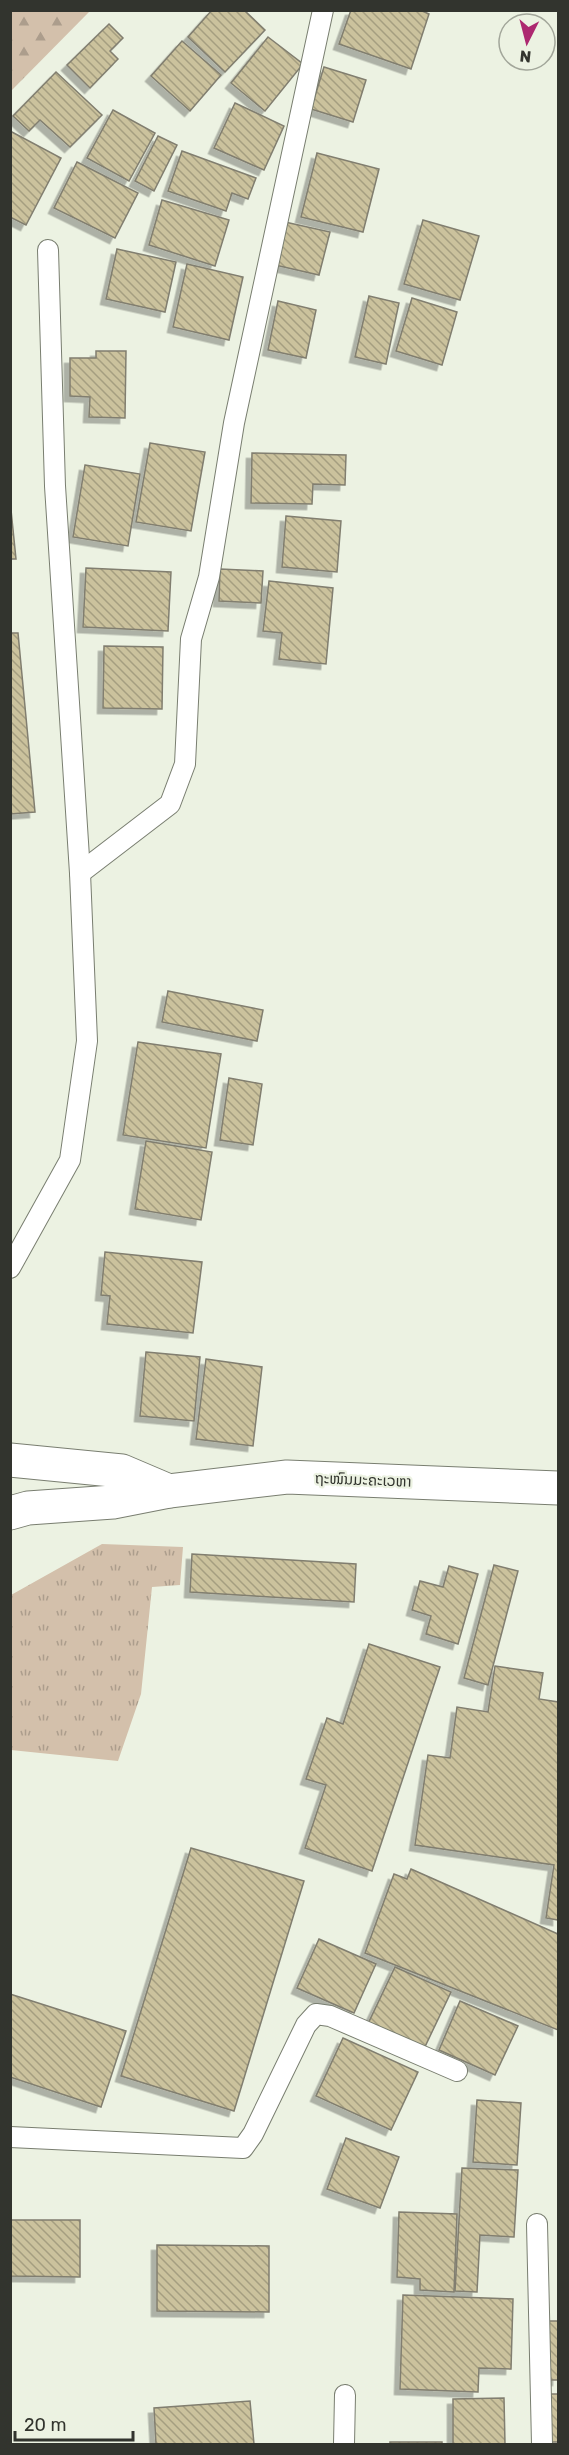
<svg xmlns="http://www.w3.org/2000/svg" width="569" height="2455" font-family="Rubik,'Noto Sans Lao',sans-serif">
  <defs>
    <pattern id="grass-tufts" width="24" height="20" patternUnits="userSpaceOnUse" patternTransform="scale(1.5)"><rect width="24" height="20" fill="#d3c0ab"/><path d="M3 7l-1-3M5 7V3M7 7l1-3M15 17l-1-3M17 17v-4M19 17l1-3" fill="none" stroke="#ac9d8c"/></pattern>
    <pattern id="forest-firs" width="22" height="20" patternUnits="userSpaceOnUse" patternTransform="scale(1.5)"><rect width="22" height="20" fill="#d3c0ab"/><path d="M5 1l3.5 6h-7zM16 11l3.5 6h-7z" fill="#ac9d8c"/></pattern>
    <pattern id="building-back-hatch" width="6" height="6" patternUnits="userSpaceOnUse" patternTransform="scale(1.5)"><rect width="6" height="6" fill="#cbc29d"/><path d="M-1 5l2 2M0 0l6 6M5-1l2 2" fill="none" stroke="#a59e80"/></pattern>
    <filter id="shadow"><feDropShadow dx="-5.5" dy="5.5" stdDeviation="0" flood-color="#0004"/></filter>
  </defs>
  <rect width="100%" height="100%" fill="#ecf2e2"/>
  <!-- grass -->
  <path fill="url(#grass-tufts)" d="M 102,1544 L 183,1547 L 180,1585 L 152,1587 L 141,1694 L 118,1761 L 11,1750 L 11,1595 Z"/>
  <!-- forest -->
  <path fill="url(#forest-firs)" d="M 11,10 L 90,11 L 11,91 L 10,11 Z"/>
  <!-- building -->
  <g fill="url(#building-back-hatch)" stroke="#817e6f" stroke-width="1.5" filter="url(#shadow)">
    <path d="M 212,10 L 244,10 L 265,30 L 225,72 L 188,37 Z"/>
    <path d="M 351,10 L 420,10 L 429,14 L 411,69 L 339,44 Z"/>
    <path d="M 109,24 L 123,38 L 110,51 L 118,59 L 90,88 L 67,65 Z"/>
    <path d="M 268,37 L 303,64 L 265,111 L 231,83 Z"/>
    <path d="M 182,41 L 221,75 L 190,111 L 151,76 Z"/>
    <path d="M 324,67 L 366,80 L 353,122 L 311,109 Z"/>
    <path d="M 56,72 L 102,115 L 70,147 L 40,120 L 29,131 L 13,116 Z"/>
    <path d="M 235,103 L 284,126 L 264,170 L 214,148 Z"/>
    <path d="M 113,110 L 155,133 L 129,181 L 87,158 Z"/>
    <path d="M 10,131 L 61,158 L 26,225 L 10,217 Z"/>
    <path d="M 158,136 L 177,145 L 154,191 L 135,181 Z"/>
    <path d="M 182,151 L 256,178 L 248,199 L 232,193 L 226,211 L 168,191 Z"/>
    <path d="M 317,153 L 379,169 L 363,232 L 301,217 Z"/>
    <path d="M 77,162 L 138,193 L 115,238 L 54,208 Z"/>
    <path d="M 162,200 L 229,220 L 215,266 L 149,245 Z"/>
    <path d="M 423,220 L 479,236 L 460,300 L 404,284 Z"/>
    <path d="M 285,222 L 330,232 L 319,275 L 275,265 Z"/>
    <path d="M 117,249 L 176,262 L 165,312 L 106,299 Z"/>
    <path d="M 187,264 L 243,277 L 229,340 L 173,327 Z"/>
    <path d="M 369,296 L 399,303 L 386,364 L 355,357 Z"/>
    <path d="M 412,298 L 457,312 L 442,365 L 396,351 Z"/>
    <path d="M 278,301 L 316,310 L 306,358 L 268,350 Z"/>
    <path d="M 96,351 L 126,351 L 125,418 L 89,417 L 90,397 L 70,396 L 70,358 L 96,358 Z"/>
    <path d="M 150,443 L 205,452 L 191,531 L 136,522 Z"/>
    <path d="M 252,453 L 346,455 L 345,485 L 313,484 L 312,504 L 251,503 Z"/>
    <path d="M 85,465 L 140,474 L 128,546 L 73,537 Z"/>
    <path d="M 10,500 L 16,559 L 10,559 Z"/>
    <path d="M 286,516 L 341,521 L 337,572 L 282,567 Z"/>
    <path d="M 86,568 L 171,572 L 168,631 L 83,627 Z"/>
    <path d="M 220,569 L 263,571 L 261,603 L 219,601 Z"/>
    <path d="M 269,581 L 333,588 L 326,664 L 279,659 L 282,633 L 263,631 Z"/>
    <path d="M 10,633 L 18,633 L 35,812 L 10,814 Z"/>
    <path d="M 104,646 L 163,647 L 162,709 L 103,708 Z"/>
    <path d="M 168,991 L 263,1010 L 257,1041 L 162,1022 Z"/>
    <path d="M 138,1042 L 221,1054 L 206,1148 L 123,1135 Z"/>
    <path d="M 229,1078 L 262,1084 L 253,1145 L 220,1140 Z"/>
    <path d="M 146,1141 L 212,1152 L 201,1220 L 135,1209 Z"/>
    <path d="M 105,1252 L 202,1262 L 193,1333 L 107,1324 L 110,1296 L 101,1295 Z"/>
    <path d="M 146,1352 L 200,1357 L 194,1421 L 140,1416 Z"/>
    <path d="M 206,1359 L 262,1367 L 253,1446 L 196,1439 Z"/>
    <path d="M 192,1554 L 356,1564 L 354,1602 L 190,1592 Z"/>
    <path d="M 494,1565 L 518,1571 L 488,1685 L 464,1678 Z"/>
    <path d="M 449,1566 L 478,1574 L 458,1644 L 426,1634 L 431,1616 L 412,1610 L 420,1581 L 443,1587 Z"/>
    <path d="M 369,1644 L 440,1667 L 372,1871 L 305,1848 L 326,1785 L 306,1779 L 327,1718 L 343,1724 Z"/>
    <path d="M 495,1666 L 543,1673 L 539,1699 L 558,1702 L 558,1920 L 546,1918 L 554,1865 L 415,1845 L 428,1755 L 450,1758 L 457,1707 L 488,1712 Z"/>
    <path d="M 191,1848 L 304,1881 L 234,2111 L 121,2076 Z"/>
    <path d="M 411,1869 L 558,1934 L 558,2030 L 365,1953 L 394,1874 L 407,1879 Z"/>
    <path d="M 319,1939 L 376,1964 L 354,2013 L 297,1988 Z"/>
    <path d="M 395,1967 L 451,1992 L 422,2053 L 366,2028 Z"/>
    <path d="M 10,1994 L 126,2031 L 101,2107 L 10,2077 Z"/>
    <path d="M 460,2001 L 518,2026 L 495,2075 L 439,2050 Z"/>
    <path d="M 343,2038 L 418,2072 L 391,2130 L 316,2096 Z"/>
    <path d="M 477,2100 L 521,2103 L 517,2165 L 473,2162 Z"/>
    <path d="M 346,2138 L 399,2157 L 380,2208 L 327,2189 Z"/>
    <path d="M 462,2168 L 518,2170 L 514,2237 L 480,2235 L 477,2292 L 455,2291 Z"/>
    <path d="M 399,2212 L 457,2214 L 454,2292 L 420,2290 L 420,2279 L 397,2277 Z"/>
    <path d="M 10,2220 L 80,2220 L 80,2277 L 10,2276 Z"/>
    <path d="M 157,2245 L 269,2246 L 269,2312 L 157,2311 Z"/>
    <path d="M 403,2295 L 513,2299 L 511,2369 L 479,2368 L 478,2392 L 400,2389 Z"/>
    <path d="M 548,2321 L 558,2321 L 558,2380 L 547,2380 Z"/>
    <path d="M 551,2394 L 558,2394 L 558,2442 L 550,2442 Z"/>
    <path d="M 504,2398 L 505,2444 L 453,2444 L 453,2399 Z"/>
    <path d="M 250,2401 L 254,2444 L 156,2444 L 154,2408 Z"/>
    <rect x="390" y="2442" width="52" height="2"/>
  </g>
  <g fill="none" stroke-linecap="round" stroke-linejoin="round">
    <defs>
      <g id="service">
        <path d="M 80,873 L 170,804 L 185,764 L 191,639 L 209,577 L 234,423 L 323,10"/>
        <path d="M 10,1268 L 70,1160 L 87,1041 L 80,873 L 55,486 L 48,250"/>
        <path d="M 10,2137 L 243,2148 L 253,2134 L 306,2025 L 316,2014 L 330,2016 L 457,2071"/>
        <path d="M 537,2224 L 542,2444"/>
        <path d="M 344,2444 L 345,2395"/>
      </g>
      <g id="tertiary">
        <path d="M 10,1460 L 122,1471 L 169,1491"/>
        <path d="M 10,1513 L 28,1508 L 113,1502 L 169,1491 L 287,1477 L 558,1488"/>
      </g>
    </defs>
    <!-- service casing -->
    <use href="#service" stroke="#797e70" stroke-width="22"/>
    <!-- tertiary casing -->
    <use href="#tertiary" stroke="#797e70" stroke-width="35"/>
    <!-- service -->
    <use href="#service" stroke="#fff" stroke-width="20"/>
    <!-- tertiary -->
    <use href="#tertiary" stroke="#fff" stroke-width="33"/>
  </g>
  <g text-anchor="middle" stroke-width="4.5" stroke-linejoin="round" paint-order="stroke">
    <!-- street labels -->
    <g font-size="15" fill="#32342e" stroke="#ecf2e2">
      <text transform="translate(363 1480) rotate(2)" y="5">ຖະໜົນມະຄະເວຫາ</text>
    </g>
  </g>
  <!-- border -->
  <rect width="569" height="2455" fill="none" stroke="#32342e" stroke-width="24"/>
  <!-- north arrow -->
  <g transform="translate(527 42) rotate(186)"><circle r="28" fill="#ecf2e2" stroke="#a2a69a" stroke-width="1.5"/>
  <path d="M0-4.5L10 22L0 15L-10 22Z" fill="#ad2870"/>
  <text y="-9" font-size="16" font-weight="bold" text-anchor="middle" fill="#32342e">N</text>
  </g>
  <!-- scale -->
  <path d="M15 2431v9h118v-9" fill="none" stroke="#32342e" stroke-width="3"/>
  <text x="24" y="2431" font-size="18" fill="#32342e" stroke="#ecf2e2" stroke-width="4.5" paint-order="stroke">20 m</text>
</svg>
